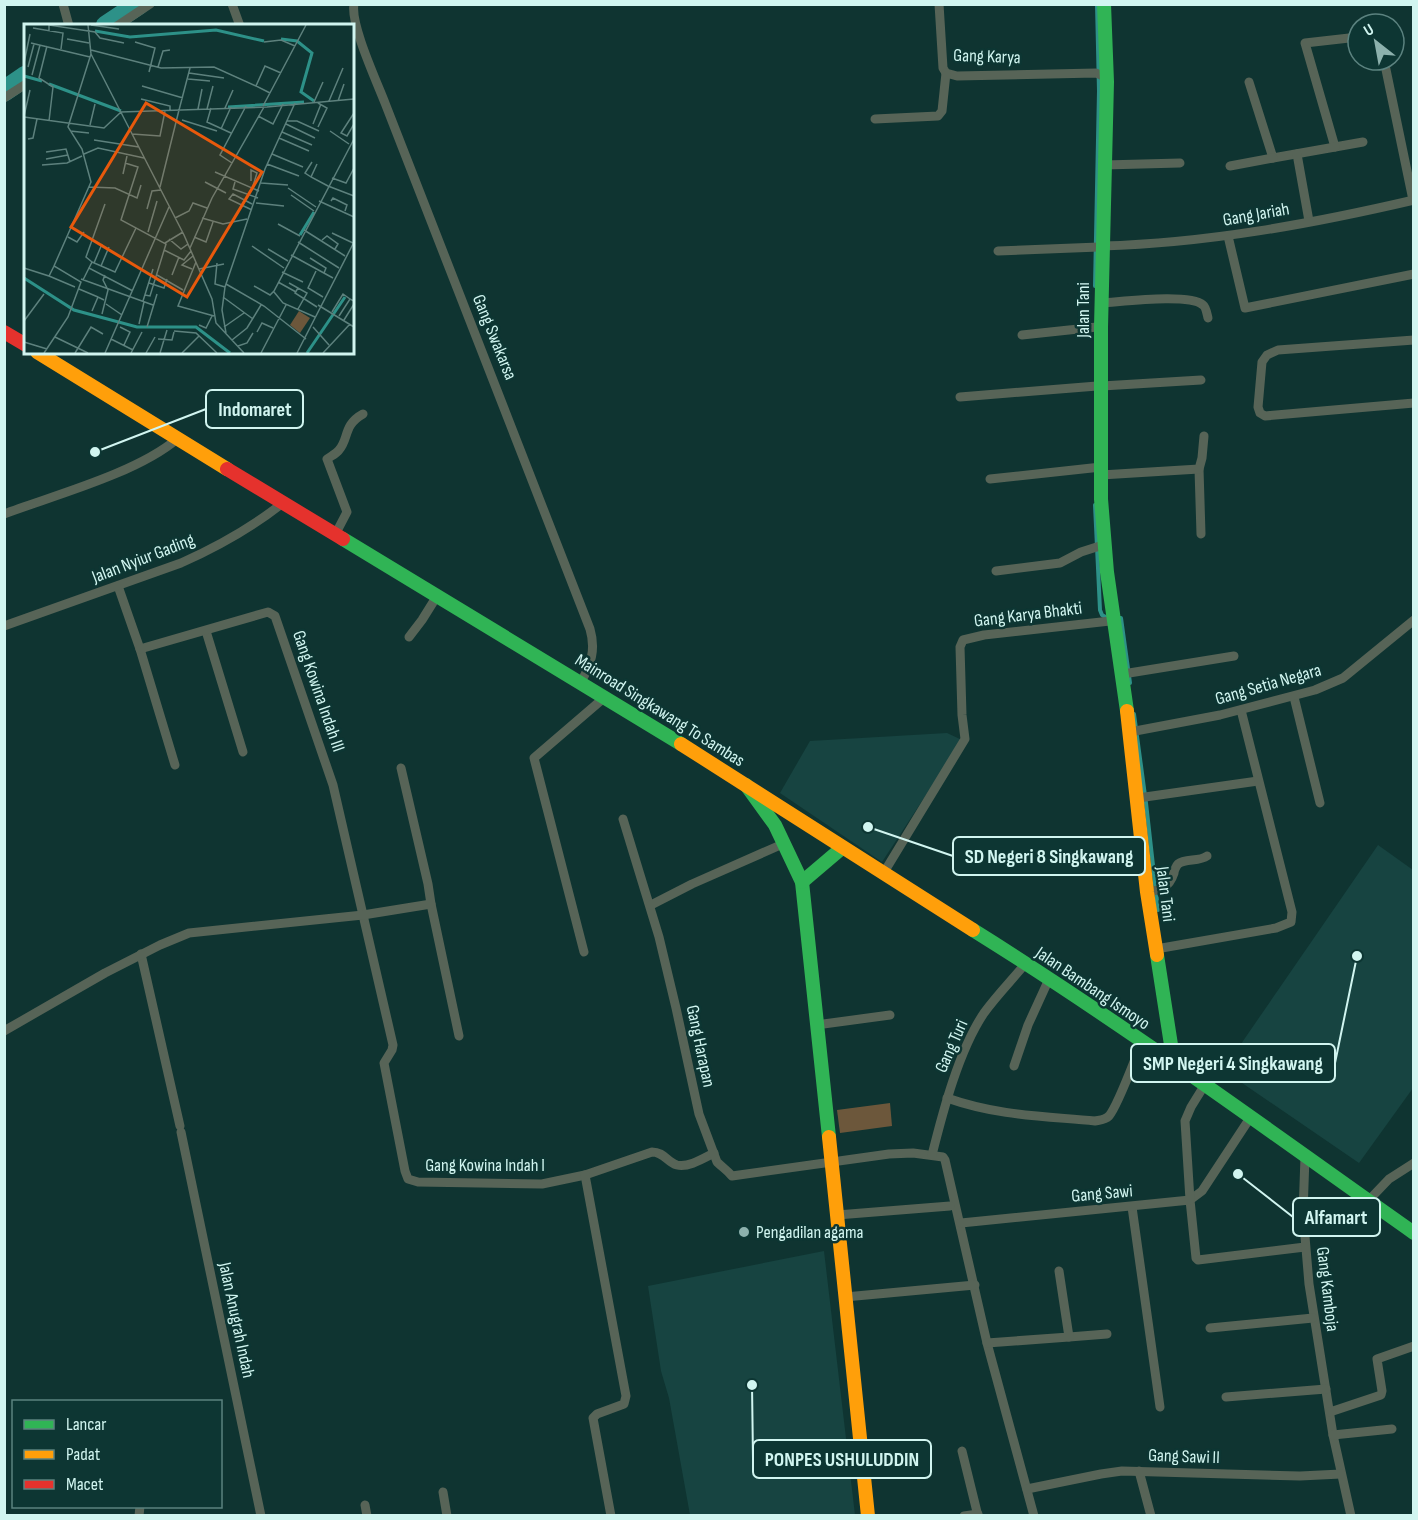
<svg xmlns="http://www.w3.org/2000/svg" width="1418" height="1520" font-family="'Sofia Sans Condensed',sans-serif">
  <rect width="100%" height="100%" fill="#0f3431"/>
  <!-- built -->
  <g fill="#174441">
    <path d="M 947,733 L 962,740 L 882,862 L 780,793 L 810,741 Z"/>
    <path d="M 1378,845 L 1413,870 L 1413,1088 L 1359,1163 L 1226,1072 L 1243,1041 Z"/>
    <path d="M 824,1251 L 855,1515 L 690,1515 L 669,1398 L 661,1371 L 648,1286 Z"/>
  </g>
  <!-- green -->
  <path fill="#6c573b" d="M 890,1103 L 892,1126 L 840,1133 L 837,1110 Z"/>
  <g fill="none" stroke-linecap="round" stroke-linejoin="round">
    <!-- stream -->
    <g stroke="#2d9188" stroke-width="4">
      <path d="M 1095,286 L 1099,91 L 1097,4"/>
      <path d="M 1095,505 L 1100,610 L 1102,615 L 1109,619"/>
      <path d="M 1117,618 L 1121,618 L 1130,683"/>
      <path d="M 1134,714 L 1146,803 L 1158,910"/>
    </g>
    <!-- river -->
    <g stroke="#2d9188" stroke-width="21">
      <path d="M 106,26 L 139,4"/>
      <path d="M 4,91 L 26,76"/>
    </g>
    <!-- street -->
    <g stroke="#576457" stroke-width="9">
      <path d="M 63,4 L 69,26"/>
      <path d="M 232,4 L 240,26"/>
      <path d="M 354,4 C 350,24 377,82 385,103 L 590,629 C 596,650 591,664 581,682"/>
      <path d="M 939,4 L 943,68 L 946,73 L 957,76 L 1096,73 L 1107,78"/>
      <path d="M 117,26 L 150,4"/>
      <path d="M 1358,37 L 1305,43 L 1335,147 L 1363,142"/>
      <path d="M 1384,60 L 1413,200"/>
      <path d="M 1249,82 L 1273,158 L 1335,147"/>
      <path d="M 4,98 L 26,84"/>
      <path d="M 875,119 L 938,116 L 942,111 L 946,73"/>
      <path d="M 1297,154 L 1309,221"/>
      <path d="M 1104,165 L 1180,163"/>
      <path d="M 1230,166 L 1273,158"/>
      <path d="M 1228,236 L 1245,308 L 1414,274"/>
      <path d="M 1102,246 C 1207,243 1311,224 1414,200"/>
      <path d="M 998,251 L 1099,247"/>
      <path d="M 1102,303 C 1121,302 1189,293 1203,305 C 1206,307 1207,314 1208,318"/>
      <path d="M 1022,335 L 1097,327"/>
      <path d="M 1414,340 L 1278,350 L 1267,355 L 1262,362 L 1258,407 L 1260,413 L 1265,416 L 1414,403"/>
      <path d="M 1102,386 L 1201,380"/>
      <path d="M 960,397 L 1097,386"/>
      <path d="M 1199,469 L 1201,534"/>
      <path d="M 1101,475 L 1199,469 L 1202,458 L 1204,436"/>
      <path d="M 990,479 L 1101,467"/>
      <path d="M 4,514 C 55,495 137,473 177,439"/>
      <path d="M 336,533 L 347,512 L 327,459 C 331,456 336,454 339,450 C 349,439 343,425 363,414"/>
      <path d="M 996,571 L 1060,563 L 1081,552 L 1106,544"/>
      <path d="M 118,586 L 140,649 L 175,765"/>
      <path d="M 4,626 L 181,563 C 217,547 254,526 284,502"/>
      <path d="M 206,631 L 243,752"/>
      <path d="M 409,637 L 422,620 L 437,596"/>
      <path d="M 140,649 L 268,612 L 275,616 L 333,785 L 393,1045 L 392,1050 L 384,1063 L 405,1171 L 408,1179 L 418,1182 L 542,1184 L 585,1175 L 652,1152 C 664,1152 667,1162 677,1165 C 688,1168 704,1158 714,1153"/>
      <path d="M 1123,674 L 1234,656"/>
      <path d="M 1294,697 L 1320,803"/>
      <path d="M 1130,732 L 1220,715 L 1315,690 L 1343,678 L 1414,620"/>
      <path d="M 1138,798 L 1258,781"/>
      <path d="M 623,819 L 659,937 L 676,1008 L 699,1114 L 717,1162 C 722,1167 727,1170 732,1176 L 889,1154 L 913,1153 L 943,1157 L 945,1160 L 987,1343 L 1034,1516"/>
      <path d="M 883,874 L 965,739 L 962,715 L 960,647 L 963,640 L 984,635 L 1110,621"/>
      <path d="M 1147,892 C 1161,890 1169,888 1174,873 C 1174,871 1176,866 1178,864 C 1185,858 1199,862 1207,856"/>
      <path d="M 431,904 L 459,1036"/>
      <path d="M 651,905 L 692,884 L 785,843"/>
      <path d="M 1156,949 L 1276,928 L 1291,922 L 1292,912 L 1241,710"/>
      <path d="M 584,952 L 534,758 L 605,697"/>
      <path d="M 141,954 L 180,1126"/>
      <path d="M 816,1025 L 890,1015"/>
      <path d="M 4,1031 L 105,973 L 160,945 L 189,933 L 363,915 L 431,904 L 428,884 L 401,768"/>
      <path d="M 1014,1066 L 1028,1025 L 1049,979"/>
      <path d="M 947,1098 C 998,1116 1043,1116 1095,1121 C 1100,1120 1105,1120 1109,1116 C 1118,1106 1135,1058 1142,1042"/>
      <path d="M 1250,1118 L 1202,1191 L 1190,1200 L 1196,1258 L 1198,1260 L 1305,1247"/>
      <path d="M 181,1132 L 261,1516"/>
      <path d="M 932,1155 C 943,1111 959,1050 984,1013 C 997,995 1012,980 1026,963"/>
      <path d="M 1305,1157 L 1303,1213 L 1309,1284 L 1333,1435 L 1351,1516"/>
      <path d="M 585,1175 L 626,1396 L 624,1404 L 597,1414 L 593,1418 L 611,1516"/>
      <path d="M 1368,1201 L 1389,1179 L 1414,1163"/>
      <path d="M 1132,1207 L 1160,1407"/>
      <path d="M 837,1215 L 950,1206"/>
      <path d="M 961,1223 L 1190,1200 L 1185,1121 L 1191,1107 L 1204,1086"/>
      <path d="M 845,1297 L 975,1285"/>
      <path d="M 1210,1328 L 1313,1318"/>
      <path d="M 1069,1337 L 1107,1334"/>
      <path d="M 987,1343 L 1069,1337 L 1059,1271"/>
      <path d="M 1226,1397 L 1326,1389"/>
      <path d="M 1330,1412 L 1381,1395 L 1382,1391 L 1377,1359 L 1414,1346"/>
      <path d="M 1333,1435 L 1392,1429"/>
      <path d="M 962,1451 L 978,1516"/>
      <path d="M 1139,1471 L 1151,1516"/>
      <path d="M 1027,1489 L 1101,1474 L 1122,1471 L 1300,1476 L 1341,1474"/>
      <path d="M 443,1492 L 447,1516"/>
      <path d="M 365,1505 L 367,1516"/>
      <path d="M 139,1516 L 140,1506"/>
      <path d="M 964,1516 L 978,1514"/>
    </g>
    <!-- fast -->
    <g stroke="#30b455" stroke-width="14">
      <path d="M 1104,4 L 1107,82 L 1101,327 L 1101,499 L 1107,572 L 1127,711"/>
      <path d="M 343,539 L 681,744"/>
      <path d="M 746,785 L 775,825 L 802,882 L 829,1137"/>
      <path d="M 802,882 L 842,848"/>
      <path d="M 973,930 C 1124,1024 1268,1130 1414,1233"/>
      <path d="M 1157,955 L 1174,1064"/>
    </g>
    <!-- slow -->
    <g stroke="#ff9f0a" stroke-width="14">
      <path d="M 37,352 L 227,469"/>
      <path d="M 1127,711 L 1147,892 L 1157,955"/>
      <path d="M 681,744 L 973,930"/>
      <path d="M 829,1137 L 868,1516"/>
    </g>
    <!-- jam -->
    <g stroke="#e5322d" stroke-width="14">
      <path d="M 4,332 L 26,345"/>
      <path d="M 227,469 L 343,539"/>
    </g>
  </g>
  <!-- markers -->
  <circle fill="#8db1ad" stroke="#0d3633" stroke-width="2" cx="744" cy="1232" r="6"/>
  <g text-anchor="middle" stroke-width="5" stroke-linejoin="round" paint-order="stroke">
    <!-- street labels -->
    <g font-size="18" fill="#d1f5f0" stroke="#0d3633">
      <text transform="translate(987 56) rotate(2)" y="6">Gang Karya</text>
      <text transform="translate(1256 214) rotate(-10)" y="6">Gang Jariah</text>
      <text transform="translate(1083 310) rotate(-90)" y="6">Jalan Tani</text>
      <text transform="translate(495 337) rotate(68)" y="6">Gang Swakarsa</text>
      <text transform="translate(143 558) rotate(-21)" y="6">Jalan Nyiur Gading</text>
      <text transform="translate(1028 614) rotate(-7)" y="6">Gang Karya Bhakti</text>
      <text transform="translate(1268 684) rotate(-16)" y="6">Gang Setia Negara</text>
      <text transform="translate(319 691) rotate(71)" y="6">Gang Kowina Indah III</text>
      <text transform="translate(660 710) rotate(32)" y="6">Mainroad Singkawang To Sambas</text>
      <text transform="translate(1166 894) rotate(83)" y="6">Jalan Tani</text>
      <text transform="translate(1093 988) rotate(34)" y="6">Jalan Bambang Ismoyo</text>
      <text transform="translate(701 1046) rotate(78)" y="6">Gang Harapan</text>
      <text transform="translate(951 1046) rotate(-66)" y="6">Gang Turi</text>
      <text x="485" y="1171">Gang Kowina Indah I</text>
      <text transform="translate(1102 1193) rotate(-5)" y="6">Gang Sawi</text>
      <text transform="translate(1328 1289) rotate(83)" y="6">Gang Kamboja</text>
      <text transform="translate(237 1320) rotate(78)" y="6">Jalan Anugrah Indah</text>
      <text transform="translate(1184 1456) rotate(2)" y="6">Gang Sawi II</text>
    </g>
    <!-- poi labels -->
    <g font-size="18" fill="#d1f5f0" stroke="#0d3633" text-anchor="start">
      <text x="756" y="1238">Pengadilan agama</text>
    </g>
  </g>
  <!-- overview -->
  <g transform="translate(24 24)">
    <rect width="330" height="330" fill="#0f3431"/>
    <path d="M 275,287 L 286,294 L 276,309 L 266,301 Z" fill="#6c573b"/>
    <path fill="none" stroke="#2d9188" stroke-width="3" d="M 71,7 L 106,13 L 192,6 L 240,17M 257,15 L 273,17 L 288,29 L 277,68 L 290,77M 0,52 L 18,57M 25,60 L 97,87M 204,83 L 280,78M 276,211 L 290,188M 0,254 L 50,286 L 113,303 L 172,303 L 206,329M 283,329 L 321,273"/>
    <path fill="none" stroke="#5d817d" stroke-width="1.5" d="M 67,1 L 95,5M 9,4 L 39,9 L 37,25M 25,7 L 25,1 L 71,8 L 76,14 L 100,19M 43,15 L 65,19M 111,18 L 131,24 L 125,48M 240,18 L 257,16 L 271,22M 7,19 L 66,33M 23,22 L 15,54 L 29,63 L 25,97M 67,26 L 137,44 L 190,43 L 232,62M 67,30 L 160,211 L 188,275 L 192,299 L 220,329M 0,39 L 6,10M 4,43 L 10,20M 134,43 L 139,27 L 146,26M 165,49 L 200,54M 8,51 L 16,21M 164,55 L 186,57M 118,62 L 159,74M 246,69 L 232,62 L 241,42 L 257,49M 117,75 L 146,82 L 146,86M 305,77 L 319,44M 314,77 L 320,60M 290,78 L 299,58M 294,79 L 303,84 L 294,103M 239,82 L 282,1M 187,84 L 183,98 L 207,109M 201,84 L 209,66M 174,85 L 178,65M 183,85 L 189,62M 155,86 L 166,44M 97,88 L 243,83 L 330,75M 330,89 L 317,109 L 323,112 L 330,100M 0,92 L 6,66M 234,92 L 249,100 L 259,80M 0,93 L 80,104 L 97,88M 158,96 L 193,107M 263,97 L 273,97 L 295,107M 262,100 L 291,114M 289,100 L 297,80M 66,101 L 71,80M 197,105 L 207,83M 46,107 L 65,109M 306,107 L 325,120M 258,108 L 288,121M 108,110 L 136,112 L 141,87M 255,114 L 285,127M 4,115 L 9,114 L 13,95M 70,116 L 115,123M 22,128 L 42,125 L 46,138M 60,130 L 74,124 L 120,134M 248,130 L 279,143M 22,135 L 44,131M 101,139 L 114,143 L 97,196 L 142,220 L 126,272 L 121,271M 208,139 L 196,131 L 222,82M 243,140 L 275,152M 293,140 L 287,153 L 304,162M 18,141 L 43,139 L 58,132M 191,148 L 235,167M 99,150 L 103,132M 287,153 L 281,149 L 288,138M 308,154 L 322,159 L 330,144M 227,157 L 227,146 L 233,149 L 228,165M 181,158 L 202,169M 211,158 L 209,165 L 234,174M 237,159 L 264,161M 304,162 L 330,172M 65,163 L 91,164 L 113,174 L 117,161M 136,163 L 155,86M 264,164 L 292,183M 267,171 L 290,187M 295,177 L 330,193M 307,177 L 309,174 L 323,181 L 321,187M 232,179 L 260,182M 123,185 L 128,167 L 137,166M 228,186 L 205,175 L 209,170 L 228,180M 151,194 L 165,187 L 169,179 L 183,184M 178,194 L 199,200 L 223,195M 254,200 L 276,212M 280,206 L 321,232M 124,208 L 133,177M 308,209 L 329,219M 44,213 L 53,218 L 60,208M 170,213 L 182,218 L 189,198M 145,215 L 157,225 L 164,220M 298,216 L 303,212 L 314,220 L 311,225M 274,218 L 315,244M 141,219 L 159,208M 228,222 L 260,244M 166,224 L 188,174 L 240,83M 244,225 L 264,237M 140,226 L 160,236 L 167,227M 267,231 L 309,254M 286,234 L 302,244 L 300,249M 68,238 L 62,233 L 81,180M 172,238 L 154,282 L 190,292M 70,239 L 78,220M 193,239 L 191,260 L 201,263M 77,242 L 85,223M 0,244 L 25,252 L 30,242M 65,244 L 68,238 L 91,248 L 112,204M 168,245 L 158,241 L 169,232M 175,245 L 200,240M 292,247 L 284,264 L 299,273M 258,248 L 279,258M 133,251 L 159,266M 148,251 L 155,233M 25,252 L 51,263M 57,255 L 129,281M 59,256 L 65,244 L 109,267M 254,258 L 272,268M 125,259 L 140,264 L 143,255M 265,259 L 283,269 L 274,285M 202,260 L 240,282 L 282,315M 230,262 L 246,271 L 250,267 L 330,115M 274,264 L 271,269 L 293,283M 55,265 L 74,273M 250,268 L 259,279 L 291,293M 199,273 L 229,295M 119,277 L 129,245M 82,280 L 98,291M 294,281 L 330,303M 68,287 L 74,273 L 80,276M 308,288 L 319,270 L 326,275M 78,290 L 84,266 L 79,256 L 81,251M 315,292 L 326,275 L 330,277M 320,296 L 330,280M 0,297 L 20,270M 115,300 L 120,278M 175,301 L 182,304 L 188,292M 96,303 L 106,308 L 100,321M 123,303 L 133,270M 200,303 L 220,289M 289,303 L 305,321M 150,307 L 172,309 L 193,329M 233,308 L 238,299 L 249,304M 202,309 L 198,286 L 201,263 L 241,145 L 271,79M 31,313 L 64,329M 87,315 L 109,326M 134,315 L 148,316 L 150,308M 208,316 L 223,304 L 237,281M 0,318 L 23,325M 214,322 L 223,319 L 229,309M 20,329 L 44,293 L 57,258 L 30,242 L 67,158 L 58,125 L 44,103 L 67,30 L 64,1M 51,329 L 67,303 L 79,310M 81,329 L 145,183M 107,329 L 118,308M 122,329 L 131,313M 136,329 L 143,306M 158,329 L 175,312M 237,329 L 262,281M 273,329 L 330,218M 299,329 L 326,300"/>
    <path fill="#e8590c" fill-opacity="0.15" stroke="#e8590c" stroke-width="3" d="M 122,79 L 238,148 L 163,273 L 47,203 Z"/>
    <rect width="330" height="330" fill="none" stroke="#d1f5f0" stroke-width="3"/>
  </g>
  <!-- callouts -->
  <path fill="none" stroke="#d1f5f0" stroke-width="2" d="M95 452L206 409M868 827L953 856M1357 956L1335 1063M1238 1174L1293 1217M752 1385L753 1459"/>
  <g fill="#d1f5f0" stroke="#0d3633" stroke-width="2">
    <circle cx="95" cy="452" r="6"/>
    <circle cx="868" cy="827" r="6"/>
    <circle cx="1357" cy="956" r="6"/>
    <circle cx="1238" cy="1174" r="6"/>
    <circle cx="752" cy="1385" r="6"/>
  </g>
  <g fill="#0d3633" stroke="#d1f5f0" stroke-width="2">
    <rect x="206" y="390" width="97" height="38" rx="6"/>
    <rect x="953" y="837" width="192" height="38" rx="6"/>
    <rect x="1131" y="1044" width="204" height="38" rx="6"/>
    <rect x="1293" y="1198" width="87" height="38" rx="6"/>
    <rect x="753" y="1440" width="178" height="38" rx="6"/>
  </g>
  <g font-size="20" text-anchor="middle" font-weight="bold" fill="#d1f5f0">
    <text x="255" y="416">Indomaret</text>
    <text x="1049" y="863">SD Negeri 8 Singkawang</text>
    <text x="1233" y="1070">SMP Negeri 4 Singkawang</text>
    <text x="1336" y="1224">Alfamart</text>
    <text x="842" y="1466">PONPES USHULUDDIN</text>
  </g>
  <!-- border -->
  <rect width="1418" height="1520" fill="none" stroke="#d1f5f0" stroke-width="12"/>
  <!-- legend -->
  <rect x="12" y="1400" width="210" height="108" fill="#0d3633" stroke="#5b827f" stroke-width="1.5"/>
  <rect x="24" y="1420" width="30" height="9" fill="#30b455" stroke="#5b827f" stroke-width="1.5"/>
  <text x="66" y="1430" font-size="18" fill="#d1f5f0">Lancar</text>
  <rect x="24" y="1450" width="30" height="9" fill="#ff9f0a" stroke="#5b827f" stroke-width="1.5"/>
  <text x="66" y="1460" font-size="18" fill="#d1f5f0">Padat</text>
  <rect x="24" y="1480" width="30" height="9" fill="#e5322d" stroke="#5b827f" stroke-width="1.5"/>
  <text x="66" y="1490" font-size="18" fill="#d1f5f0">Macet</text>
  <!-- north arrow -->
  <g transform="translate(1376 42) rotate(329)"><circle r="28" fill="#0d3633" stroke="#5b827f" stroke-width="1.5"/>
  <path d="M0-4.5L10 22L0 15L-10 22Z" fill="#8db1ad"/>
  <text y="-9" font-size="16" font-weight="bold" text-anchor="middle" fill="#d1f5f0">U</text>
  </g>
</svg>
